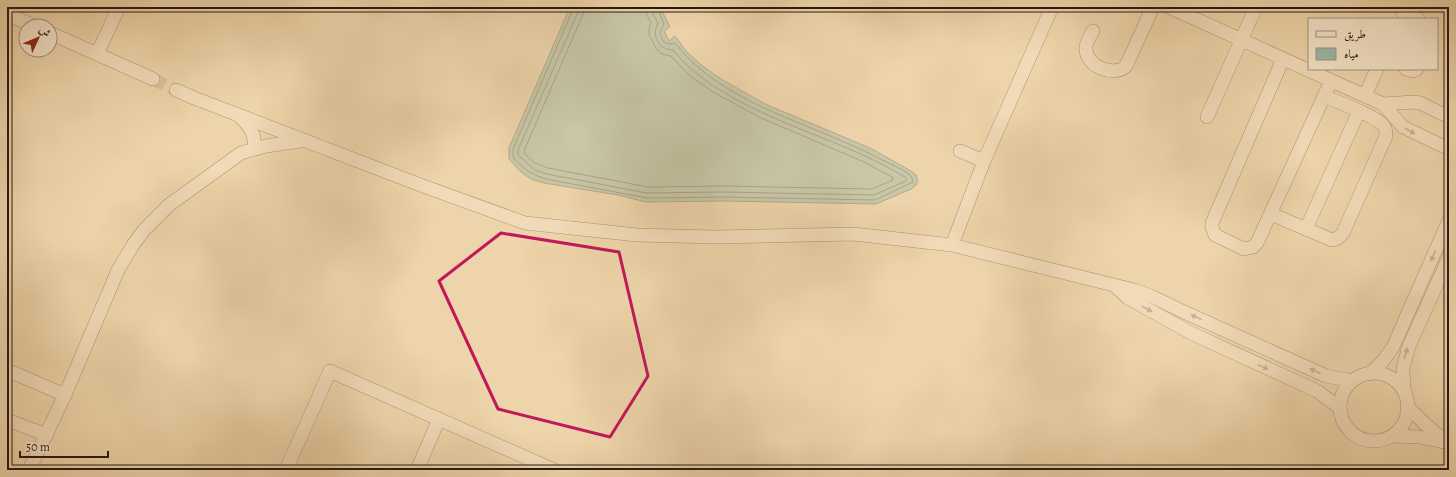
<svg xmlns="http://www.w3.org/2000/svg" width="1456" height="477" font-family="Alegreya,Amiri,serif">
  <rect width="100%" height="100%" fill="#eed4aa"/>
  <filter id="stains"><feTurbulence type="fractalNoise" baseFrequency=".005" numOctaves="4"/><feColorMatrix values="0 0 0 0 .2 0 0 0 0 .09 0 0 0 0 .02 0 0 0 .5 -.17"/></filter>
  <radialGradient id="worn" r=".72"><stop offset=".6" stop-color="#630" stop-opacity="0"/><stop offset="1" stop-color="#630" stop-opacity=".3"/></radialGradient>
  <!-- water -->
  <path fill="#99b8a7" stroke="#6b786c" d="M 570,7 L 660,7 L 670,27 L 664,31 L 669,41 L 675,36 L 686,51 L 700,64 L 721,79 L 765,104 L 870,148 L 895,162 L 911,171 L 916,175 L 918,181 L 916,185 L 911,189 L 876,204 L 723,201 L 646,202 L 618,195 L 544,183 L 531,179 L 521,172 L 509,159 L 509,148 Z"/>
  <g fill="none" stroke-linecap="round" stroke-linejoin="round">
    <!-- shore -->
    <g stroke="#60685d" stroke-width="1">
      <path d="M 574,7 L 513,149 L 513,157 C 523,169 531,174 546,179 L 647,198 L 723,197 L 875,200 L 913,182 L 912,178 L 909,174 C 900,168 891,164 882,160 C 814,123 724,106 675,43 C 664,45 663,43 660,32 L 664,24 L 657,7"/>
      <path d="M 579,7 L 578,12 L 518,150 L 518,155 L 535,170 L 547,174 L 647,193 L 723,192 L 874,195 L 906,181 L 906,178 L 903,176 C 891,169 878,162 865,156 C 805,128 716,104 673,50 C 659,50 651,36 658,23 L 652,12 L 651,7"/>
      <path d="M 585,7 L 583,14 L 524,151 C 528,161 539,165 548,168 L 648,187 L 723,186 L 872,189 L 893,180 L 892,177 L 864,162 L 759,117 L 713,92 L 690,76 L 671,56 L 662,54 L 657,50 L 649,35 L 649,29 L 651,23 L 646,13 L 645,7"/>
    </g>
    <!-- minor-tunnel -->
    <path stroke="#c6ae8c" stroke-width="13" stroke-dasharray="13 6" stroke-linecap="butt" d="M 153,79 L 176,90"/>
    <defs>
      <g id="minor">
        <path d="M 1169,7 L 1383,104 L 1403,127 L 1449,149"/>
        <path d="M 1403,13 L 1418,19"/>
        <path d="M 7,14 L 34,26"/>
        <path d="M 1093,31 C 1090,36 1086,42 1086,48 C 1085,66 1114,78 1126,66 L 1153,7"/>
        <path d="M 50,33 L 153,79"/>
        <path d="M 97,54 L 119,7"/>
        <path d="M 1283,59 L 1212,223 L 1212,227 L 1215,235 L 1244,249 L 1253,247 L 1257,243 L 1331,81"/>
        <path d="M 1406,69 L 1413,71 L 1417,69"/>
        <path d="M 176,90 L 194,98 L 423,186 L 525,223 L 637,235 L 715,237 L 853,234 L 952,245 L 1134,290 L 1151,296 L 1184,312 L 1326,376 L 1352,381"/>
        <path d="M 1365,95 L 1377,69"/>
        <path d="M 1383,104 L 1414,102 L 1420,103 L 1449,117"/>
        <path d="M 240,117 C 250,126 256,135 254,149"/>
        <path d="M 1207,117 L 1256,7"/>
        <path d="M 960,151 L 984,161"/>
        <path d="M 1271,214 L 1332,240 L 1338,238 L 1343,233 L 1386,136 C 1386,132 1386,128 1383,125 C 1374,115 1337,102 1324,96"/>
        <path d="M 1306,229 L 1359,111"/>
        <path d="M 952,245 L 984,161 L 1052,7"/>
        <path d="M 1116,287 L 1128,298 L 1191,333 L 1317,391 L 1340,408"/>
        <path d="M 7,370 L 65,395"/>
        <circle cx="1374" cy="407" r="34"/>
        <path d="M 1370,374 L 1383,361 L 1393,347 L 1449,220"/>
        <path d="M 1404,392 L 1403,368 L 1409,346 L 1449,257"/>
        <path d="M 1407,406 L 1426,425 L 1444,440"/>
        <path d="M 7,420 L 47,435"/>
        <path d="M 1392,436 L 1419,437 L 1449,443"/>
        <path d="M 29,470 L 65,395 L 118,270 L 133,245 L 144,230 L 169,205 L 241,153 L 266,146 L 301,141"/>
        <path d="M 286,470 L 330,371 L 554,470"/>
        <path d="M 417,470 L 439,419"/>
      </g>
    </defs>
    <!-- minor casing -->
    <use href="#minor" stroke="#584739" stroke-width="14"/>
    <!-- minor -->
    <use href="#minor" stroke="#f4e3c8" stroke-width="13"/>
  </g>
  <!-- one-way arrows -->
  <defs><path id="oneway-solid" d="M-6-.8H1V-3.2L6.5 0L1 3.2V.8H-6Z"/></defs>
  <g fill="#978877">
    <use href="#oneway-solid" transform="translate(1410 131) rotate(29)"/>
    <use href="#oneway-solid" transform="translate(1433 256) rotate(114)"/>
    <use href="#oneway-solid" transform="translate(1147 309) rotate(29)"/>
    <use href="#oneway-solid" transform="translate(1196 317) rotate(-156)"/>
    <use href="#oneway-solid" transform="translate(1406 353) rotate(-74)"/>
    <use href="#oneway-solid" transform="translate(1263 367) rotate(24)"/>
    <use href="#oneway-solid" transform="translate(1315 371) rotate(-156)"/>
  </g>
  <!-- marked area -->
  <path d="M0 0H1456V477H0ZM 501,233 L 619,252 L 648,376 L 610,437 L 498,409 L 439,281 Z" fill="#eed4aa" fill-opacity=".55" fill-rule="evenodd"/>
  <path fill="none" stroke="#c2185b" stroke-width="3" stroke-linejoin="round" d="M 501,233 L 619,252 L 648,376 L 610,437 L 498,409 L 439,281 Z"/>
  <!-- margin -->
  <rect width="1456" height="477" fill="none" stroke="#eed4aa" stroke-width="24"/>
  <rect x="8" y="8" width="1440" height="461" fill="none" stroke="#261813" stroke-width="2"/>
  <rect x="12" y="12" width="1432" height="453" fill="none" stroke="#261813"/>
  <!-- legend -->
  <rect x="1308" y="18" width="130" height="52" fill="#f4e3c8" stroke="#a29280"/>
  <rect x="1316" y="31" width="20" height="6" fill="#f4e3c8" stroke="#a29280"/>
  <text x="1344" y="38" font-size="12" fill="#261813">طريق</text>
  <rect x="1316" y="48" width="20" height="12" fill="#99b8a7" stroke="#a29280"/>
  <text x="1344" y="58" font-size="12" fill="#261813">مياه</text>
  <!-- north arrow -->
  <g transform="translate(38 38) rotate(46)"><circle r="19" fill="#f4e3c8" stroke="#a29280"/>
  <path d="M0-3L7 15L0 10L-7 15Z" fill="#8f2418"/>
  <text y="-6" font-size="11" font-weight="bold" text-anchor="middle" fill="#261813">ش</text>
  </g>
  <!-- scale -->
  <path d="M20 451v6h88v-6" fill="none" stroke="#261813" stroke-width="2"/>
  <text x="26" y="451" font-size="12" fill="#261813" stroke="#f4e3c8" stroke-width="3" paint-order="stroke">50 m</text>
  <rect width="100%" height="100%" filter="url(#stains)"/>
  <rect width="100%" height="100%" fill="url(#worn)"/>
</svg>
